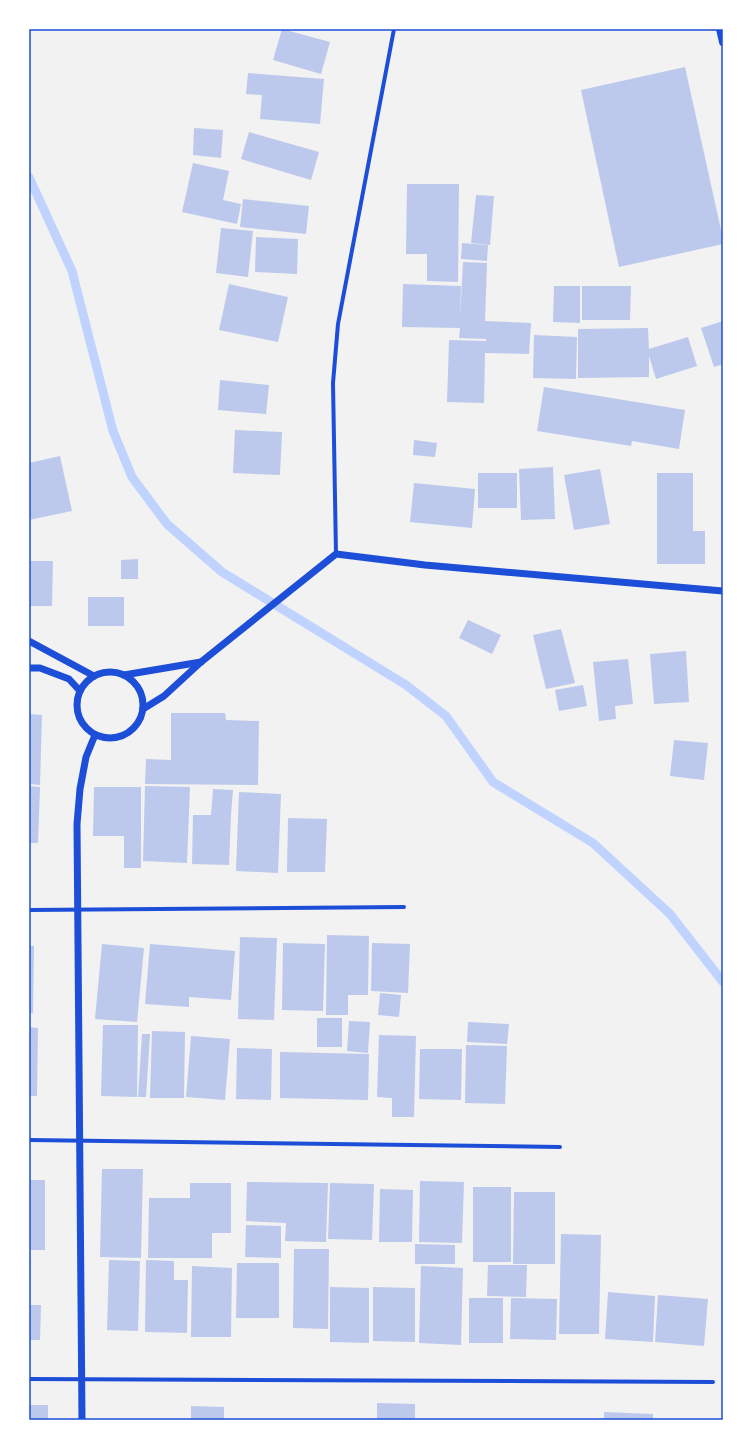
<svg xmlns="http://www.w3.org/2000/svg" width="752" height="1449" font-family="Jost,sans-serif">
  <rect width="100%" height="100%" fill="#f2f2f2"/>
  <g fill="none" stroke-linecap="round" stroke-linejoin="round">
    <!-- stream -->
    <path stroke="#bfd3fe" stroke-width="9" d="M 29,177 L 72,271 L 113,431 L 132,477 L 167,524 L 222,572 L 406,685 L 446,716 L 493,782 L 593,843 L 670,914 L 723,982"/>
  </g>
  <!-- building -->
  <g fill="#bdc9ec">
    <path d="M 282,29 L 330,42 L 321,74 L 273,60 Z"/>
    <path d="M 685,67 L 723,239 L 723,244 L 619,267 L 581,90 Z"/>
    <path d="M 248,73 L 324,79 L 320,124 L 260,119 L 262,95 L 246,94 Z"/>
    <path d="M 194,128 L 223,130 L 221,158 L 193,155 Z"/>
    <path d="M 249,132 L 319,152 L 311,180 L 241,159 Z"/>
    <path d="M 193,163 L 229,171 L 223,200 L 241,204 L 237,224 L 182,212 Z"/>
    <path d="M 407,184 L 459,184 L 458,282 L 427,281 L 427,254 L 406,254 Z"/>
    <path d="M 476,195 L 494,196 L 490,245 L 471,243 Z"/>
    <path d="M 243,199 L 309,206 L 306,234 L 240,227 Z"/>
    <path d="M 221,228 L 253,231 L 248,277 L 216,273 Z"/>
    <path d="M 256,237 L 298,239 L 297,274 L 255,272 Z"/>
    <path d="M 462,243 L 488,245 L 487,261 L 461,259 Z"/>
    <path d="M 463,262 L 487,263 L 485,321 L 531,323 L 529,354 L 485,353 L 484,403 L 447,402 L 449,340 L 486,341 L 486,339 L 459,338 L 460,328 L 402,327 L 403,284 L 461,286 L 460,318 Z"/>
    <path d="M 229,284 L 288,297 L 278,342 L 219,330 Z"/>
    <path d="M 554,286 L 580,286 L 580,323 L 553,322 Z"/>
    <path d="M 582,286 L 631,286 L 630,320 L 582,320 Z"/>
    <path d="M 723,321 L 723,364 L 714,367 L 701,328 Z"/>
    <path d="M 648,328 L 649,349 L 688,337 L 697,366 L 656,379 L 649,356 L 649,377 L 578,378 L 578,329 Z"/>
    <path d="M 534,335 L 577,337 L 576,379 L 533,378 Z"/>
    <path d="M 220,380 L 269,385 L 266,414 L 218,410 Z"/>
    <path d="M 544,387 L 685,410 L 679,449 L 632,441 L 631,446 L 537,431 Z"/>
    <path d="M 235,430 L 282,432 L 280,475 L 233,473 Z"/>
    <path d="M 414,440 L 437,443 L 435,457 L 413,455 Z"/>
    <path d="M 60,456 L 72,511 L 29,520 L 29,463 Z"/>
    <path d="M 553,467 L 555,519 L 521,520 L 519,469 Z"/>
    <path d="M 600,469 L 610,524 L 574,530 L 564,475 Z"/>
    <rect x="478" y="473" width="39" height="35"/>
    <path d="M 657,473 L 693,473 L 693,531 L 705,531 L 705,564 L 657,564 Z"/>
    <path d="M 414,483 L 475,489 L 472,528 L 410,522 Z"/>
    <path d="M 138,559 L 138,579 L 121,579 L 121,560 Z"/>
    <path d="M 29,561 L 53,561 L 52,606 L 29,606 Z"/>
    <rect x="88" y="597" width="36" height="29"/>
    <path d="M 468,620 L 501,635 L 492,654 L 459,638 Z"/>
    <path d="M 561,629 L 575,683 L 546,689 L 533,635 Z"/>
    <path d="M 686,651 L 689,702 L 654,704 L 650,654 Z"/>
    <path d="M 628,659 L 633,704 L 615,706 L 616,719 L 599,721 L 593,662 Z"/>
    <path d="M 583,685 L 587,706 L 559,711 L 555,690 Z"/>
    <path d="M 171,713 L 225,713 L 226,720 L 259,721 L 258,785 L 145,784 L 146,759 L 171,760 Z"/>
    <path d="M 29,714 L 42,715 L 40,785 L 29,784 Z"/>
    <path d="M 674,740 L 708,743 L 704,780 L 670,776 Z"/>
    <path d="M 29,786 L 40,787 L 38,843 L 29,843 Z"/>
    <path d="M 145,786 L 190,787 L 187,863 L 143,861 Z"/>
    <path d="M 94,787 L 141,787 L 141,868 L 124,868 L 124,836 L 93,836 Z"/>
    <path d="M 213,789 L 233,790 L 231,815 L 229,865 L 192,864 L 193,815 L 211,815 Z"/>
    <path d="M 239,792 L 281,794 L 278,873 L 236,871 Z"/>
    <path d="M 288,818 L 327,819 L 325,872 L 287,872 Z"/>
    <path d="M 327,935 L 369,936 L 368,995 L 348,995 L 348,1015 L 326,1015 Z"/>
    <path d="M 240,937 L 277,938 L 274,1020 L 238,1019 Z"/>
    <path d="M 283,943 L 325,944 L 323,1011 L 282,1010 Z"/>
    <path d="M 372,943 L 410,944 L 408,993 L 371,991 Z"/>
    <path d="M 102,944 L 144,948 L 137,1022 L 95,1019 Z"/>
    <path d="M 150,944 L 235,951 L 231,1000 L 189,997 L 189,1007 L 145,1004 Z"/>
    <path d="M 29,946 L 34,946 L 33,1013 L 29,1013 Z"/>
    <path d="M 380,993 L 401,995 L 399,1017 L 378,1015 Z"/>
    <rect x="317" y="1018" width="25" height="29"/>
    <path d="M 349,1021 L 370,1022 L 368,1053 L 347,1051 Z"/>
    <path d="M 468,1022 L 509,1024 L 507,1044 L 467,1042 Z"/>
    <path d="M 103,1025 L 138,1025 L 137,1097 L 101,1096 Z"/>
    <path d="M 29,1027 L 38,1028 L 37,1096 L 29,1096 Z"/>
    <path d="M 152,1031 L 185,1032 L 184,1098 L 150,1098 Z"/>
    <path d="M 142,1034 L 150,1034 L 146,1097 L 138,1097 Z"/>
    <path d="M 379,1035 L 416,1036 L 414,1117 L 392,1117 L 392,1098 L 377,1097 Z"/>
    <path d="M 191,1036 L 230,1039 L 225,1100 L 186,1097 Z"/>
    <path d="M 466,1045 L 507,1046 L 505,1104 L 465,1103 Z"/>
    <path d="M 237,1048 L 272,1049 L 271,1100 L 236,1099 Z"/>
    <path d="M 420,1049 L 462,1049 L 461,1100 L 419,1099 Z"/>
    <path d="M 280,1052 L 369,1054 L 368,1100 L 280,1098 Z"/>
    <path d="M 102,1169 L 143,1169 L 141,1258 L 100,1257 Z"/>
    <rect x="29" y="1180" width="16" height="70"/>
    <path d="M 420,1181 L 464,1182 L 462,1243 L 419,1242 Z"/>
    <path d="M 247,1182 L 328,1183 L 326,1242 L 285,1241 L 286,1223 L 246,1221 Z"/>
    <path d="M 190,1183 L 231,1183 L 231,1233 L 212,1233 L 212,1258 L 148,1258 L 149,1198 L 190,1198 Z"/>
    <path d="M 330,1183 L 374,1184 L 372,1240 L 328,1239 Z"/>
    <rect x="473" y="1187" width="38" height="75"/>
    <path d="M 380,1189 L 413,1190 L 412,1242 L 379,1242 Z"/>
    <path d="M 514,1192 L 555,1192 L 555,1264 L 513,1264 Z"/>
    <path d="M 246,1225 L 281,1226 L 281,1258 L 245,1257 Z"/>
    <path d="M 561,1234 L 601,1235 L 599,1334 L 559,1334 Z"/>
    <path d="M 415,1244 L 455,1245 L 455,1264 L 415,1264 Z"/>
    <path d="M 294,1249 L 329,1249 L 328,1329 L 293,1328 Z"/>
    <path d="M 29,1260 L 31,1261 L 30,1287 L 29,1287 Z"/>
    <path d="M 109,1260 L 140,1261 L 138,1331 L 107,1330 Z"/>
    <path d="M 146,1260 L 174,1261 L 174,1280 L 188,1280 L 187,1333 L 145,1332 Z"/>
    <path d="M 237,1263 L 279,1263 L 279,1318 L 236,1318 Z"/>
    <path d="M 488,1265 L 527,1265 L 526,1297 L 487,1296 Z"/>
    <path d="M 192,1266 L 232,1268 L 231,1337 L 191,1337 Z"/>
    <path d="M 421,1266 L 463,1268 L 461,1345 L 419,1343 Z"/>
    <path d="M 330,1287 L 369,1288 L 369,1343 L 330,1342 Z"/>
    <path d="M 373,1287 L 415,1288 L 415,1342 L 373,1341 Z"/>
    <path d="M 608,1292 L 655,1296 L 653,1342 L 605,1339 Z"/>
    <path d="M 658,1295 L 708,1299 L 704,1346 L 655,1342 Z"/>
    <rect x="469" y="1298" width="34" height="45"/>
    <path d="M 511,1298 L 557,1299 L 556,1340 L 510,1339 Z"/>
    <path d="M 29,1305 L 41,1305 L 40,1340 L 29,1340 Z"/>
    <path d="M 377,1403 L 415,1404 L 415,1420 L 377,1420 Z"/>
    <rect x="29" y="1405" width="19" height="15"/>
    <path d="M 191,1406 L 224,1407 L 224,1420 L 191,1420 Z"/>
    <path d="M 604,1412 L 653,1414 L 653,1420 L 604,1420 Z"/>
  </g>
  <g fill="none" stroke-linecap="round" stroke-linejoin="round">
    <!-- minor -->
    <g stroke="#1d4ed8" stroke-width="4">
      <path d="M 336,554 L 333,383 L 338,324 L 394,29"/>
      <path d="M 29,910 L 404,907"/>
      <path d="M 29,1140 L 560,1147"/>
      <path d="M 29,1379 L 713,1382"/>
    </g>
    <!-- tertiary -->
    <g stroke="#1d4ed8" stroke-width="7">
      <path d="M 29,641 L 94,676"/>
      <path d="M 29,668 L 40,668 L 69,679 L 80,691"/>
      <circle cx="110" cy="705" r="33"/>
      <path d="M 124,675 L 201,662"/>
      <path d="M 143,709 L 164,696 L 201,662 L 336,554 L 425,565 L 723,591"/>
      <path d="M 82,1420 L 77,824 L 80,789 L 86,757 L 95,735"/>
    </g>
    <!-- secondary -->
    <path stroke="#1d4ed8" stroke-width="8" d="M 720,29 L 723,42"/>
  </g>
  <!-- border -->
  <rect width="752" height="1449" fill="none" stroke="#ffffff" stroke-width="60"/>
  <rect x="30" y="30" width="692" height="1389" fill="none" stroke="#1d4ed8" stroke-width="1.5"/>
</svg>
